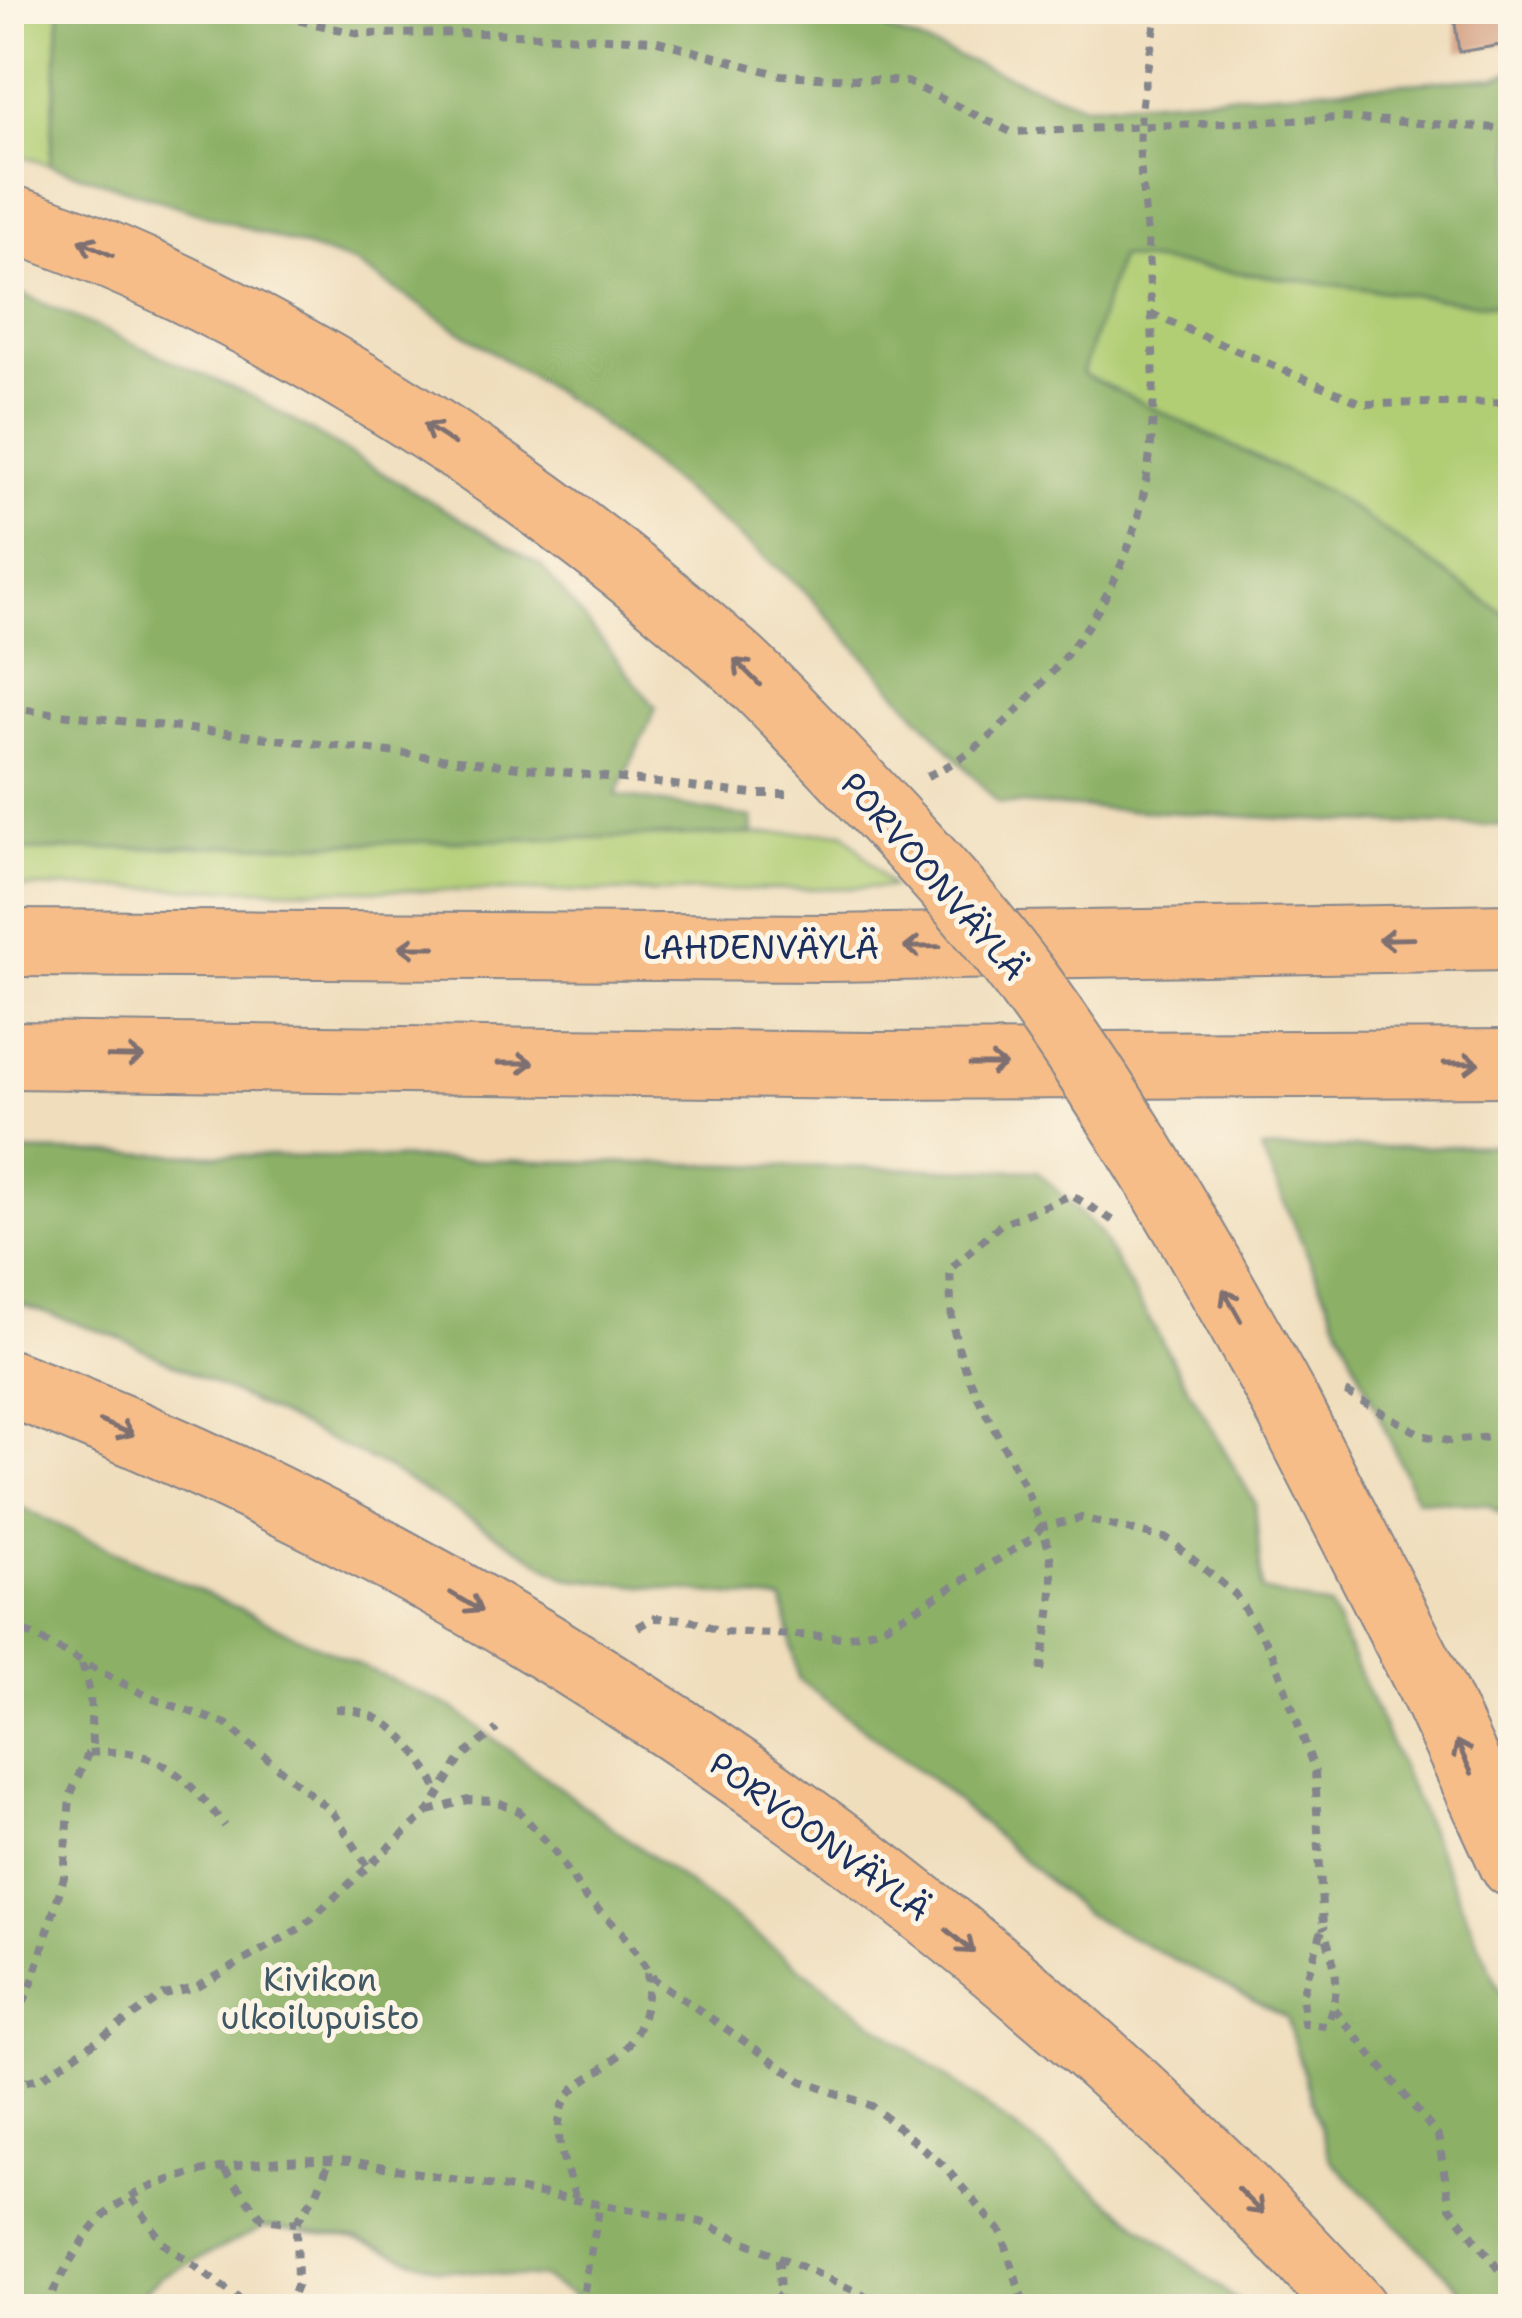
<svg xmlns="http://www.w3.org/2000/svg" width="1522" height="2318" font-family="'Shantell Sans',sans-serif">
  <rect width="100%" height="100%" fill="#fcf5e5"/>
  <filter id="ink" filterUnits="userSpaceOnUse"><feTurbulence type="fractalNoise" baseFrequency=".00833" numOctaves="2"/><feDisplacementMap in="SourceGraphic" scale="24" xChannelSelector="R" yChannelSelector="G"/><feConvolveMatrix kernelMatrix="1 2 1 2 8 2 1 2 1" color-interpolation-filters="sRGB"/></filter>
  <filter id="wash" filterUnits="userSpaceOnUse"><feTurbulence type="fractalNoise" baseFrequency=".004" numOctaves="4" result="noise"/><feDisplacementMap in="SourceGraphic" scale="48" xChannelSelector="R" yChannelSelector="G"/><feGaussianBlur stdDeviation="2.7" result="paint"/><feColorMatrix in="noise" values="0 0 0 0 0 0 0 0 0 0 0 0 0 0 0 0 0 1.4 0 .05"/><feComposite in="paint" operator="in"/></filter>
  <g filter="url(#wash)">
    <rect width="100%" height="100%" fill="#efddbb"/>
    <!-- green -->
    <g fill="#b1ce75" stroke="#667e6a" stroke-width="3">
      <path d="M 9,9 L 60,9 L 50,165 L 9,153 Z"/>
      <path d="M 1118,257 L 1513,308 L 1513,620 L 1328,492 L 1082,374 Z"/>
      <path d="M 844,832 L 892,887 L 652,892 L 9,887 L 9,851 Z"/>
    </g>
    <!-- forest -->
    <g fill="#8cb166" stroke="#547062" stroke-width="3">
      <path d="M 60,9 L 881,9 L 888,30 L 1084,105 L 1496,77 L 1513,71 L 1513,308 L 1119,257 L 1082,374 L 1328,492 L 1513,620 L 1513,826 L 1345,822 L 998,803 L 802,588 L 589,414 L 354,263 L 50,165 Z"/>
      <path d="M 9,288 L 253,397 L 541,566 L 656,708 L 616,795 L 752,818 L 753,834 L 9,851 Z"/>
      <path d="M 1513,1145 L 1513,1521 L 1488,1505 L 1416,1499 L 1261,1150 Z"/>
      <path d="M 9,1151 L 1037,1171 L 1098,1231 L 1255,1503 L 1262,1591 L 1330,1607 L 1513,2020 L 1513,2309 L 1481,2309 L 1330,2159 L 1286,2017 L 1084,1913 L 937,1784 L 798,1679 L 783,1601 L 567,1578 L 385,1467 L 120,1338 L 9,1300 Z"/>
      <path d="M 9,1502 L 454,1709 L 1032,2141 L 1247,2309 L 598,2309 L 542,2278 L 439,2269 L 355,2238 L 265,2227 L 161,2277 L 122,2309 L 9,2309 Z"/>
    </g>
    <g id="blocks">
      <!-- building -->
      <path fill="#d19b7d" d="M 1453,9 L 1513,9 L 1513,43 L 1459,52 Z"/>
    </g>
  </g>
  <g filter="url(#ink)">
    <use href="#blocks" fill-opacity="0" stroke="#85868c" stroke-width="3"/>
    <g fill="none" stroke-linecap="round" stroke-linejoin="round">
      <defs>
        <g id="highway">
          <path d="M 9,218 C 100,247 184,288 268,333 C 435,423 590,532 732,658 C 766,688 797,723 829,755"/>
          <path d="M 9,943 L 828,948 L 1513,937"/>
          <path d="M 9,1055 L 871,1066 L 1513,1063"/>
          <path d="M 9,1383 C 507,1571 997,1916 1354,2309"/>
          <path d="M 1288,1407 L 1435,1695 L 1513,1864"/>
        </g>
      </defs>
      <!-- highway casing -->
      <use href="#highway" stroke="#85868c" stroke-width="70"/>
      <!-- path -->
      <g stroke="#85868c" stroke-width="8" stroke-dasharray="9 9" stroke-linecap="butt">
        <path d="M 246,9 L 360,34 L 491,33 L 654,40 L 781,75 L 907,82 L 1011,132 L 1340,118 L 1513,129"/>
        <path d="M 1151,314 L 1364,404 L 1513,402"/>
        <path d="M 9,708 L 752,794 L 787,794"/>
        <path d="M 927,776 C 978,754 1008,721 1045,680 C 1173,538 1157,412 1147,235 C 1144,200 1138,162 1140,126 C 1142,87 1152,47 1158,9"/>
        <path d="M 1346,1392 L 1422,1435 L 1449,1441 L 1513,1435"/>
        <path d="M 9,1623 L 151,1698 L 226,1724 L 333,1813 L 367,1865"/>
        <path d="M 638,1627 L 654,1618 L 688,1619 L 723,1632 L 846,1637 L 878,1629 L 914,1610 L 1033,1538 L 1041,1527 C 1018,1458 967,1398 953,1326 C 950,1308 951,1288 950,1269 L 1001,1224 L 1071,1195 L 1114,1221"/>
        <path d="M 1041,1671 C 1048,1623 1062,1572 1041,1527 L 1081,1518 L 1168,1539 L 1234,1593 L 1272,1652 L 1315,1771 L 1323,1927 L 1302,1995 L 1304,2024 L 1326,2026 C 1343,1983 1336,1970 1323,1927"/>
        <path d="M 336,1709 C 389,1709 418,1748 439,1793"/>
        <path d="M 89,1753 C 159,1745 185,1776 225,1826"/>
        <path d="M 429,1811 L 468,1800 L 495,1801 L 519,1811 L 556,1853 L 586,1899 L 622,1932 L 654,1979 L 802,2081 L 872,2106 L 943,2165 L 1002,2233 L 1025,2309"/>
        <path d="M 1334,2009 L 1438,2136 L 1450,2207 L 1513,2288"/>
        <path d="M 9,2036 L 33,1980 L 64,1877 L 70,1796 L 92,1744 L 90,1693 L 82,1664"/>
        <path d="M 9,2086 L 43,2077 L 164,1995 L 196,1988 L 302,1927 L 429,1811 L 461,1758 L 497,1729"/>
        <path d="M 224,2170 L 263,2219 L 296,2223"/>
        <path d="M 575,2197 C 570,2177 559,2154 559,2133 C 557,2079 598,2081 625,2049 C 645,2025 649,2000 647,1970"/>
        <path d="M 132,2198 L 163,2243 L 253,2309"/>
        <path d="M 779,2259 L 780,2309"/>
        <path d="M 45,2309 C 58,2279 87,2228 113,2208 C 170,2165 281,2157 350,2161 L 701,2222 L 895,2309"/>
        <path d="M 286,2309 L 297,2284 L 296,2223 L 317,2192 L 330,2160"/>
        <path d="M 583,2309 C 584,2270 595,2240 600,2202"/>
        <path d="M 762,2309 L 780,2295"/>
      </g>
      <!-- highway -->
      <use href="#highway" stroke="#f7bd88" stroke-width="66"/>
      <defs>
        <path id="highway-bridge" d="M 829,755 C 898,829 969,902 1029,984 C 1127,1118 1208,1262 1288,1407"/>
      </defs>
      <!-- highway-bridge casing -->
      <use href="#highway-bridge" stroke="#85868c" stroke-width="70" stroke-linecap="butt"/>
      <!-- highway-bridge -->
      <use href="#highway-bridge" stroke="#f7bd88" stroke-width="66"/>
    </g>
    <!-- one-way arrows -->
    <defs><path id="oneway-shaft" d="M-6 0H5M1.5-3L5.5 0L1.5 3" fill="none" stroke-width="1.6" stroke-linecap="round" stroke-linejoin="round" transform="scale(3)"/></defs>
    <g stroke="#7e6f71">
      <use href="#oneway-shaft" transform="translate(96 248) rotate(-155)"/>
      <use href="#oneway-shaft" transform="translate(439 434) rotate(-147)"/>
      <use href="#oneway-shaft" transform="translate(747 672) rotate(-135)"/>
      <use href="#oneway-shaft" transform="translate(1396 939) rotate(179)"/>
      <use href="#oneway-shaft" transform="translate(417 947) rotate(-180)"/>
      <use href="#oneway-shaft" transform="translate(922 947) rotate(179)"/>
      <use href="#oneway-shaft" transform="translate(126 1057) rotate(1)"/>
      <use href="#oneway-shaft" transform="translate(516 1063)"/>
      <use href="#oneway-shaft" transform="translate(1462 1063)"/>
      <use href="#oneway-shaft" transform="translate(988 1065)"/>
      <use href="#oneway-shaft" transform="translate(1232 1305) rotate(-119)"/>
      <use href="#oneway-shaft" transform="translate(117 1428) rotate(23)"/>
      <use href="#oneway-shaft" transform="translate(466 1602) rotate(31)"/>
      <use href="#oneway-shaft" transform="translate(1464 1757) rotate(-115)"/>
      <use href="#oneway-shaft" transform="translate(960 1941) rotate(40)"/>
      <use href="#oneway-shaft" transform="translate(1250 2201) rotate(45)"/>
    </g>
  </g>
  <g text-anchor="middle" stroke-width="10" stroke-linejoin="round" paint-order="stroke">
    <!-- street labels -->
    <g font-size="33" fill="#1b2f5e" stroke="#fcf5e5">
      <text transform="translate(934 876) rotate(49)" y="12">PORVOONVÄYLÄ</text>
      <text x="761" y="959">LAHDENVÄYLÄ</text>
      <text transform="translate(820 1836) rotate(36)" y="12">PORVOONVÄYLÄ</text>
    </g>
    <!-- park labels -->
    <g font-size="33" fill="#405764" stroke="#fcf5e5">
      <text x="320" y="1991">Kivikon<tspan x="320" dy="38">ulkoilupuisto</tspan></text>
    </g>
  </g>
  <!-- margin -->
  <rect width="1522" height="2318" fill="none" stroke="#fcf5e5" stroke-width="48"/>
</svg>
